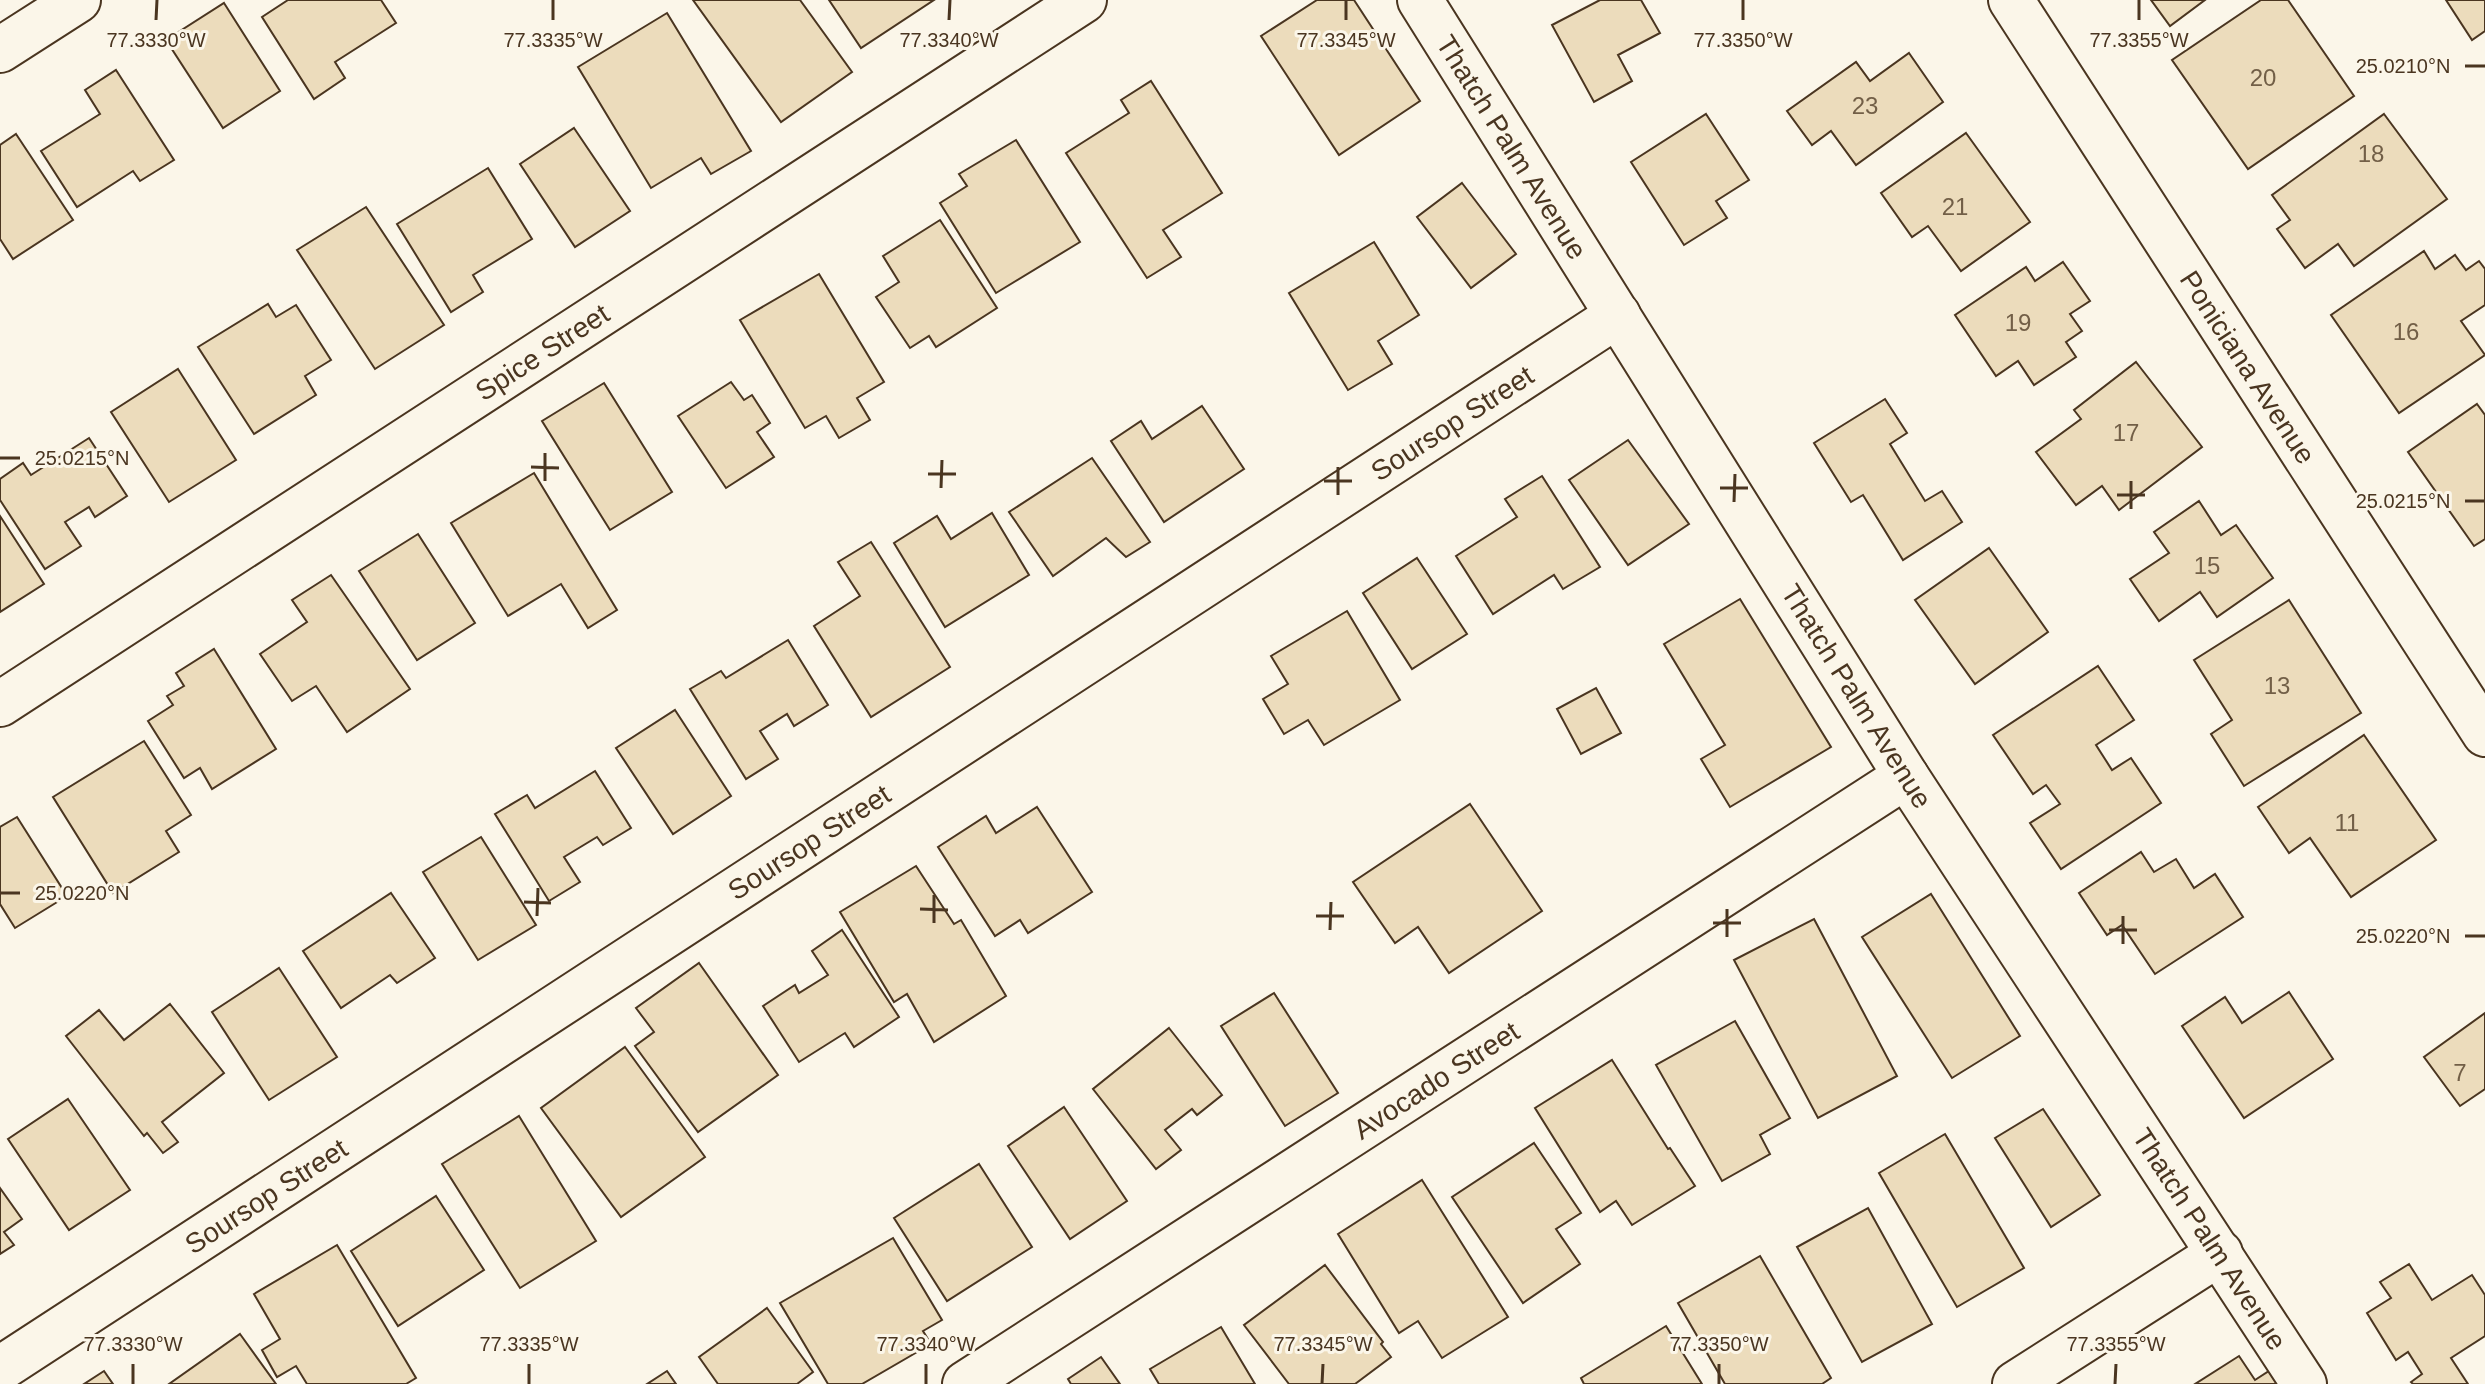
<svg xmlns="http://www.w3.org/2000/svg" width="2485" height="1384" font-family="Arial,sans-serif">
  <rect width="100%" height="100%" fill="#fbf6e9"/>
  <!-- building -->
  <g fill="#ecdcbc" stroke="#4a3520" stroke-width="2">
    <path d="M 381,0 L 396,23 L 335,62 L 345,78 L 314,99 L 262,17 L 288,0 Z"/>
    <path d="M 693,0 L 800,0 L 852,72 L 781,122 Z"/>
    <path d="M 829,0 L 934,0 L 861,48 Z"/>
    <path d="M 1317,0 L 1354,0 L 1420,101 L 1339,155 L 1261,36 Z"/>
    <path d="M 1600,0 L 1641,0 L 1660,33 L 1618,55 L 1632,81 L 1594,102 L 1552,25 Z"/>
    <path d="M 2151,0 L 2205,0 L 2170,26 Z"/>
    <path d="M 2261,0 L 2288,0 L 2354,96 L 2248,169 L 2172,60 Z"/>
    <path d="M 2446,0 L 2485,0 L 2485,31 L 2472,40 Z"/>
    <path d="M 224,3 L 280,91 L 223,128 L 166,40 Z"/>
    <path d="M 667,13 L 751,151 L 711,174 L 701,158 L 651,188 L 578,67 Z"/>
    <path d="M 1909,53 L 1943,102 L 1856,165 L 1831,131 L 1812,145 L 1787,111 L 1856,62 L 1870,81 Z"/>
    <path d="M 116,70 L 174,160 L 140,181 L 133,171 L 77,207 L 41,151 L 100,114 L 85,90 Z"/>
    <path d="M 1151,81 L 1222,193 L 1163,230 L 1181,257 L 1147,278 L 1066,153 L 1129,113 L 1121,100 Z"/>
    <path d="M 1706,114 L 1749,180 L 1716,201 L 1727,218 L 1684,245 L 1631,162 Z"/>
    <path d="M 2384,114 L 2447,199 L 2354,266 L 2338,244 L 2305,268 L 2277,229 L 2290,220 L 2272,195 Z"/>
    <path d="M 574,128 L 630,211 L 575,247 L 520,164 Z"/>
    <path d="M 1966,133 L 2030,222 L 1961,271 L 1928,226 L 1912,237 L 1881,193 Z"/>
    <path d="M 16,134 L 73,220 L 13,259 L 0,239 L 0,145 Z"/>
    <path d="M 1016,140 L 1080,242 L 996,293 L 940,203 L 967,186 L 959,174 Z"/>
    <path d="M 488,168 L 532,239 L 473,275 L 483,292 L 451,312 L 397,224 Z"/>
    <path d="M 1462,183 L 1516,254 L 1471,288 L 1417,217 Z"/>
    <path d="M 366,207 L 444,325 L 375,369 L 297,250 Z"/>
    <path d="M 940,220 L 997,308 L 936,347 L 929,336 L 910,348 L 876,297 L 899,282 L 883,256 Z"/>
    <path d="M 1374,242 L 1419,315 L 1378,341 L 1392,364 L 1348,390 L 1289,293 Z"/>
    <path d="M 2424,251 L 2435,269 L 2455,255 L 2466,270 L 2479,261 L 2485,269 L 2485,305 L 2461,321 L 2485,355 L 2399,413 L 2331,315 Z"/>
    <path d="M 2063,262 L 2090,301 L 2070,314 L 2082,331 L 2066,342 L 2076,357 L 2034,385 L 2018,361 L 1996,376 L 1955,315 L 2026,267 L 2035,281 Z"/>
    <path d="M 819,274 L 884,382 L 857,398 L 870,420 L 839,438 L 826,416 L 805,428 L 740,320 Z"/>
    <path d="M 268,304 L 276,317 L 296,305 L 331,360 L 305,376 L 316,395 L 254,434 L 198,347 Z"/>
    <path d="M 2136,362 L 2202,447 L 2119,510 L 2102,486 L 2076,505 L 2036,452 L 2081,419 L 2074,410 Z"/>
    <path d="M 178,369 L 236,460 L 169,502 L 111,412 Z"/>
    <path d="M 731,382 L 744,400 L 752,395 L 770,423 L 757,432 L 774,457 L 726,488 L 678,416 Z"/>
    <path d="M 604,383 L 672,492 L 610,530 L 542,421 Z"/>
    <path d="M 1885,399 L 1907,433 L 1890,444 L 1925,501 L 1942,491 L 1962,522 L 1903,560 L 1863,495 L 1851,502 L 1814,443 Z"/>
    <path d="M 2477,404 L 2485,415 L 2485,539 L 2474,546 L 2408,452 Z"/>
    <path d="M 1202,406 L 1244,469 L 1164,522 L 1111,441 L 1141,421 L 1152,439 Z"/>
    <path d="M 89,438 L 127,496 L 95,517 L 89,507 L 65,522 L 81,546 L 45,569 L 0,500 L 0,479 L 23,463 L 31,475 Z"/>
    <path d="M 1628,440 L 1689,524 L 1628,565 L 1569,480 Z"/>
    <path d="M 1092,458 L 1150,542 L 1126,557 L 1106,538 L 1053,576 L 1009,512 Z"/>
    <path d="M 534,473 L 617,610 L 588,628 L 561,584 L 508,616 L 451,523 Z"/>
    <path d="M 1542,476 L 1600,567 L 1563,589 L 1554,575 L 1493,614 L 1456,556 L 1517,517 L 1505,499 Z"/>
    <path d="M 2199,501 L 2221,535 L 2236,525 L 2273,578 L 2217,617 L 2200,592 L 2159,621 L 2130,579 L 2169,553 L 2154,532 Z"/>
    <path d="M 992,513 L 1029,575 L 945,627 L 894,543 L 937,516 L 951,539 Z"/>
    <path d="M 0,516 L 44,584 L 0,612 Z"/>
    <path d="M 418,534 L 475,623 L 417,660 L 359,571 Z"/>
    <path d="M 871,542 L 950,667 L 871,717 L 814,626 L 860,596 L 838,562 Z"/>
    <path d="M 1989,548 L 2048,632 L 1975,684 L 1915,600 Z"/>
    <path d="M 1417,558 L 1467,634 L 1412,669 L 1363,593 Z"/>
    <path d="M 331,575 L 410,689 L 347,732 L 316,686 L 292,701 L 260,654 L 307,622 L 292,600 Z"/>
    <path d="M 1740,599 L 1831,747 L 1730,807 L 1701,759 L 1725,745 L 1664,644 Z"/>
    <path d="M 2289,600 L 2361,713 L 2244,786 L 2211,734 L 2232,720 L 2194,660 Z"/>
    <path d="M 1347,611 L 1400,700 L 1324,745 L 1308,720 L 1284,734 L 1263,699 L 1288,684 L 1271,656 Z"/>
    <path d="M 788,640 L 828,705 L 794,726 L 787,714 L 760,731 L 778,759 L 746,779 L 690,689 L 721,671 L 726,678 Z"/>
    <path d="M 214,649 L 276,749 L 212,789 L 200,768 L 184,778 L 148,721 L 173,705 L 167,696 L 184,686 L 176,673 Z"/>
    <path d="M 2098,666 L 2134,720 L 2096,745 L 2112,770 L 2131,758 L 2161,803 L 2061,869 L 2030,823 L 2060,804 L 2046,785 L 2033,794 L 1993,735 Z"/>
    <path d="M 1596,688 L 1621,733 L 1581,754 L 1557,709 Z"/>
    <path d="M 675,710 L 731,796 L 673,834 L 616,748 Z"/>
    <path d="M 2364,735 L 2436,840 L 2351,897 L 2310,838 L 2289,853 L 2258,807 Z"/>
    <path d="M 144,741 L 191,815 L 166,831 L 179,852 L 113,893 L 53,797 Z"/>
    <path d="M 595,771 L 631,828 L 603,845 L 597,837 L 564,857 L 580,882 L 549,901 L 495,814 L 527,795 L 535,808 Z"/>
    <path d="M 1470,804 L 1542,911 L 1449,973 L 1418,927 L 1395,943 L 1353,882 Z"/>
    <path d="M 1037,807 L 1092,892 L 1028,933 L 1020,920 L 995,936 L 938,847 L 986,816 L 996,833 Z"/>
    <path d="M 17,817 L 67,896 L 15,928 L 0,904 L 0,827 Z"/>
    <path d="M 481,837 L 536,925 L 478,960 L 423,872 Z"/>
    <path d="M 2141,852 L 2154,872 L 2176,859 L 2194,888 L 2215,874 L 2243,917 L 2155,974 L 2122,925 L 2107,935 L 2079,893 Z"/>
    <path d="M 916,866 L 954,924 L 961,920 L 1006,996 L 934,1042 L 907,994 L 894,1002 L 840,912 Z"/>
    <path d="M 391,893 L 435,958 L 397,983 L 390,975 L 341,1008 L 303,951 Z"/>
    <path d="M 1931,894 L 2020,1036 L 1952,1078 L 1862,937 Z"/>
    <path d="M 1814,919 L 1897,1076 L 1818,1118 L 1734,960 Z"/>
    <path d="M 842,930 L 899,1017 L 854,1047 L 845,1033 L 799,1062 L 763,1006 L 795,985 L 799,993 L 828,975 L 812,951 Z"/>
    <path d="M 699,963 L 778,1075 L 698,1132 L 635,1046 L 654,1032 L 636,1008 Z"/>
    <path d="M 279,968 L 337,1057 L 269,1100 L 212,1012 Z"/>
    <path d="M 2289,992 L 2333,1059 L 2244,1118 L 2182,1026 L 2225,997 L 2242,1023 Z"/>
    <path d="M 1274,993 L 1338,1093 L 1285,1126 L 1221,1026 Z"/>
    <path d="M 170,1004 L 224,1073 L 162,1122 L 178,1142 L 163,1153 L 147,1133 L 144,1136 L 66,1036 L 99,1010 L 124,1040 Z"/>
    <path d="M 2485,1013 L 2485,1089 L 2460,1106 L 2424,1057 Z"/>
    <path d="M 1735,1021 L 1790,1118 L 1760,1135 L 1770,1154 L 1722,1181 L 1656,1065 Z"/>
    <path d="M 1169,1028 L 1222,1095 L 1197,1115 L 1192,1109 L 1165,1130 L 1181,1150 L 1156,1169 L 1093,1089 Z"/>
    <path d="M 625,1047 L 705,1157 L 621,1217 L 541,1108 Z"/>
    <path d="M 1612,1060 L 1668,1149 L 1670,1148 L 1695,1186 L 1632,1225 L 1616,1201 L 1600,1212 L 1535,1108 Z"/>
    <path d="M 68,1099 L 130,1190 L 69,1230 L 8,1139 Z"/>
    <path d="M 1064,1107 L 1127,1201 L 1070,1239 L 1008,1146 Z"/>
    <path d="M 2043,1109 L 2100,1195 L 2051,1227 L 1995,1138 Z"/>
    <path d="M 519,1116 L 596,1241 L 520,1288 L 442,1164 Z"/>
    <path d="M 1945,1134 L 2024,1268 L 1957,1307 L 1879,1173 Z"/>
    <path d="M 1534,1143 L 1581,1213 L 1556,1229 L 1580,1264 L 1523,1303 L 1452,1197 Z"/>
    <path d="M 979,1164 L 1032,1247 L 947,1301 L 894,1218 Z"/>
    <path d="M 1422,1180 L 1508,1317 L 1442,1358 L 1418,1321 L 1399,1333 L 1338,1234 Z"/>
    <path d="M 0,1188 L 22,1219 L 4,1232 L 14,1245 L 0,1254 Z"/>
    <path d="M 436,1196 L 484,1270 L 398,1326 L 351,1251 Z"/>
    <path d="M 1868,1208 L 1932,1324 L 1862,1362 L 1797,1247 Z"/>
    <path d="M 893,1238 L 942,1320 L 923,1331 L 931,1344 L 862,1384 L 828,1384 L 780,1303 Z"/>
    <path d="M 337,1245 L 416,1378 L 406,1384 L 307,1384 L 296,1366 L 277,1377 L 262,1350 L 280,1339 L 254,1294 Z"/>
    <path d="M 1760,1256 L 1831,1378 L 1822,1384 L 1725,1384 L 1678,1303 Z"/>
    <path d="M 2409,1264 L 2432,1300 L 2472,1275 L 2485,1295 L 2485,1336 L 2451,1358 L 2468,1384 L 2413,1384 L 2411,1382 L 2422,1374 L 2408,1352 L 2396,1360 L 2367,1313 L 2391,1298 L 2380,1282 Z"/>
    <path d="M 1325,1265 L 1383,1342 L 1381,1344 L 1391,1357 L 1355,1384 L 1289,1384 L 1244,1325 Z"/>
    <path d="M 767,1308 L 813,1372 L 797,1384 L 718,1384 L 699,1357 Z"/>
    <path d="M 1666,1326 L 1702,1384 L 1584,1384 L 1581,1378 Z"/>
    <path d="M 1221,1327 L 1255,1384 L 1159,1384 L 1150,1369 Z"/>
    <path d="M 240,1334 L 276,1384 L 169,1384 Z"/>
    <path d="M 2239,1356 L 2255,1380 L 2269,1371 L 2277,1384 L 2195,1384 Z"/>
    <path d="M 1101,1357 L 1120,1384 L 1071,1384 L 1068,1379 Z"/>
    <path d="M 104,1371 L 113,1384 L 84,1384 Z"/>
    <path d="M 667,1371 L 676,1384 L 647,1384 Z"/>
  </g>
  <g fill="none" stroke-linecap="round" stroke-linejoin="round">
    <defs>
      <g id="minor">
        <path d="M 1420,0 L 1906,776 L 2304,1384"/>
        <path d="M 2011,0 L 2485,734"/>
        <path d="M 0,50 L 78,0"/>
        <path d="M 0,704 L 1084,0"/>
        <path d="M 0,1369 L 1618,315"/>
        <path d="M 965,1384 L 1906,776"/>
        <path d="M 2015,1384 L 2220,1253"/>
      </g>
    </defs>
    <!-- minor casing -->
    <use href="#minor" stroke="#4a3520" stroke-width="48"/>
    <!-- minor -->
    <use href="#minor" stroke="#fbf6e9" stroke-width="44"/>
  </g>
  <!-- ticks -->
  <path fill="none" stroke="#4a3520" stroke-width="3" d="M 156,20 L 157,0M 553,20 L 553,0M 949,20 L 950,0M 1346,20 L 1346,0M 1743,20 L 1743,0M 2139,20 L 2139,0M 2465,66 L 2485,66M 0,458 L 20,458M 531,467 L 559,468M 928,474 L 956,474M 545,481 L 545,453M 1324,481 L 1352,481M 941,488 L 942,460M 1720,488 L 1748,488M 1338,495 L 1338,467M 2117,495 L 2145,495M 2465,501 L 2485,501M 1734,502 L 1735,474M 2131,509 L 2131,481M 0,893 L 20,893M 524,902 L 551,903M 920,909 L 948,910M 537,916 L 538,888M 1316,916 L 1344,916M 934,923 L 934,895M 1713,923 L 1741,923M 1330,930 L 1331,902M 2109,930 L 2137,930M 2465,936 L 2485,936M 1727,937 L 1727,909M 2123,944 L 2123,916M 133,1384 L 133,1364M 529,1384 L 529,1364M 926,1384 L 926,1364M 1322,1384 L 1323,1364M 1719,1384 L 1719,1364M 2115,1384 L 2116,1364"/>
  <g text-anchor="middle" stroke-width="6" stroke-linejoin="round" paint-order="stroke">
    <!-- number labels -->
    <g font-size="24" fill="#725f47">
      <text x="2263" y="86">20</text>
      <text x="1865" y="114">23</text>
      <text x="2371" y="162">18</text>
      <text x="1955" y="215">21</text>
      <text x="2018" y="331">19</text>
      <text x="2406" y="340">16</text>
      <text x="2126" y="441">17</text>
      <text x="2207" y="574">15</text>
      <text x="2277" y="694">13</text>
      <text x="2347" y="831">11</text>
      <text x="2460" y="1081">7</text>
    </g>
    <!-- street labels -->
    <g font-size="28" fill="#4a3520" stroke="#fbf6e9">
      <text transform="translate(1512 147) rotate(58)" y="10">Thatch Palm Avenue</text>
      <text transform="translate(542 352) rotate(-33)" y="10">Spice Street</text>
      <text transform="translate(2248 367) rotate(57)" y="10">Poniciana Avenue</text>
      <text transform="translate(1452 423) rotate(-33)" y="10">Soursop Street</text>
      <text transform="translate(1857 696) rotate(58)" y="10">Thatch Palm Avenue</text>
      <text transform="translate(809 842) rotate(-33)" y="10">Soursop Street</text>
      <text transform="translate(1436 1080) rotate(-33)" y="10">Avocado Street</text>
      <text transform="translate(266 1196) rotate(-33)" y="10">Soursop Street</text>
      <text transform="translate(2210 1239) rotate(57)" y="10">Thatch Palm Avenue</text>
    </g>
  </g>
  <g font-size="20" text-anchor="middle" fill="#4a3520" stroke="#fbf6e9" stroke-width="6" stroke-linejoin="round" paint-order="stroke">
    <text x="156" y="47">77.3330°W</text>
    <text x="553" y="47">77.3335°W</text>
    <text x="949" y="47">77.3340°W</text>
    <text x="1346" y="47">77.3345°W</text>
    <text x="1743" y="47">77.3350°W</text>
    <text x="2139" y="47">77.3355°W</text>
    <text x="2403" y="73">25.0210°N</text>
    <text x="82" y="465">25.0215°N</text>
    <text x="2403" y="508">25.0215°N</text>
    <text x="82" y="900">25.0220°N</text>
    <text x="2403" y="943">25.0220°N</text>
    <text x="133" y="1351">77.3330°W</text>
    <text x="529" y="1351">77.3335°W</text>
    <text x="926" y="1351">77.3340°W</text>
    <text x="1323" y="1351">77.3345°W</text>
    <text x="1719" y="1351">77.3350°W</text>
    <text x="2116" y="1351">77.3355°W</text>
  </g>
</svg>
